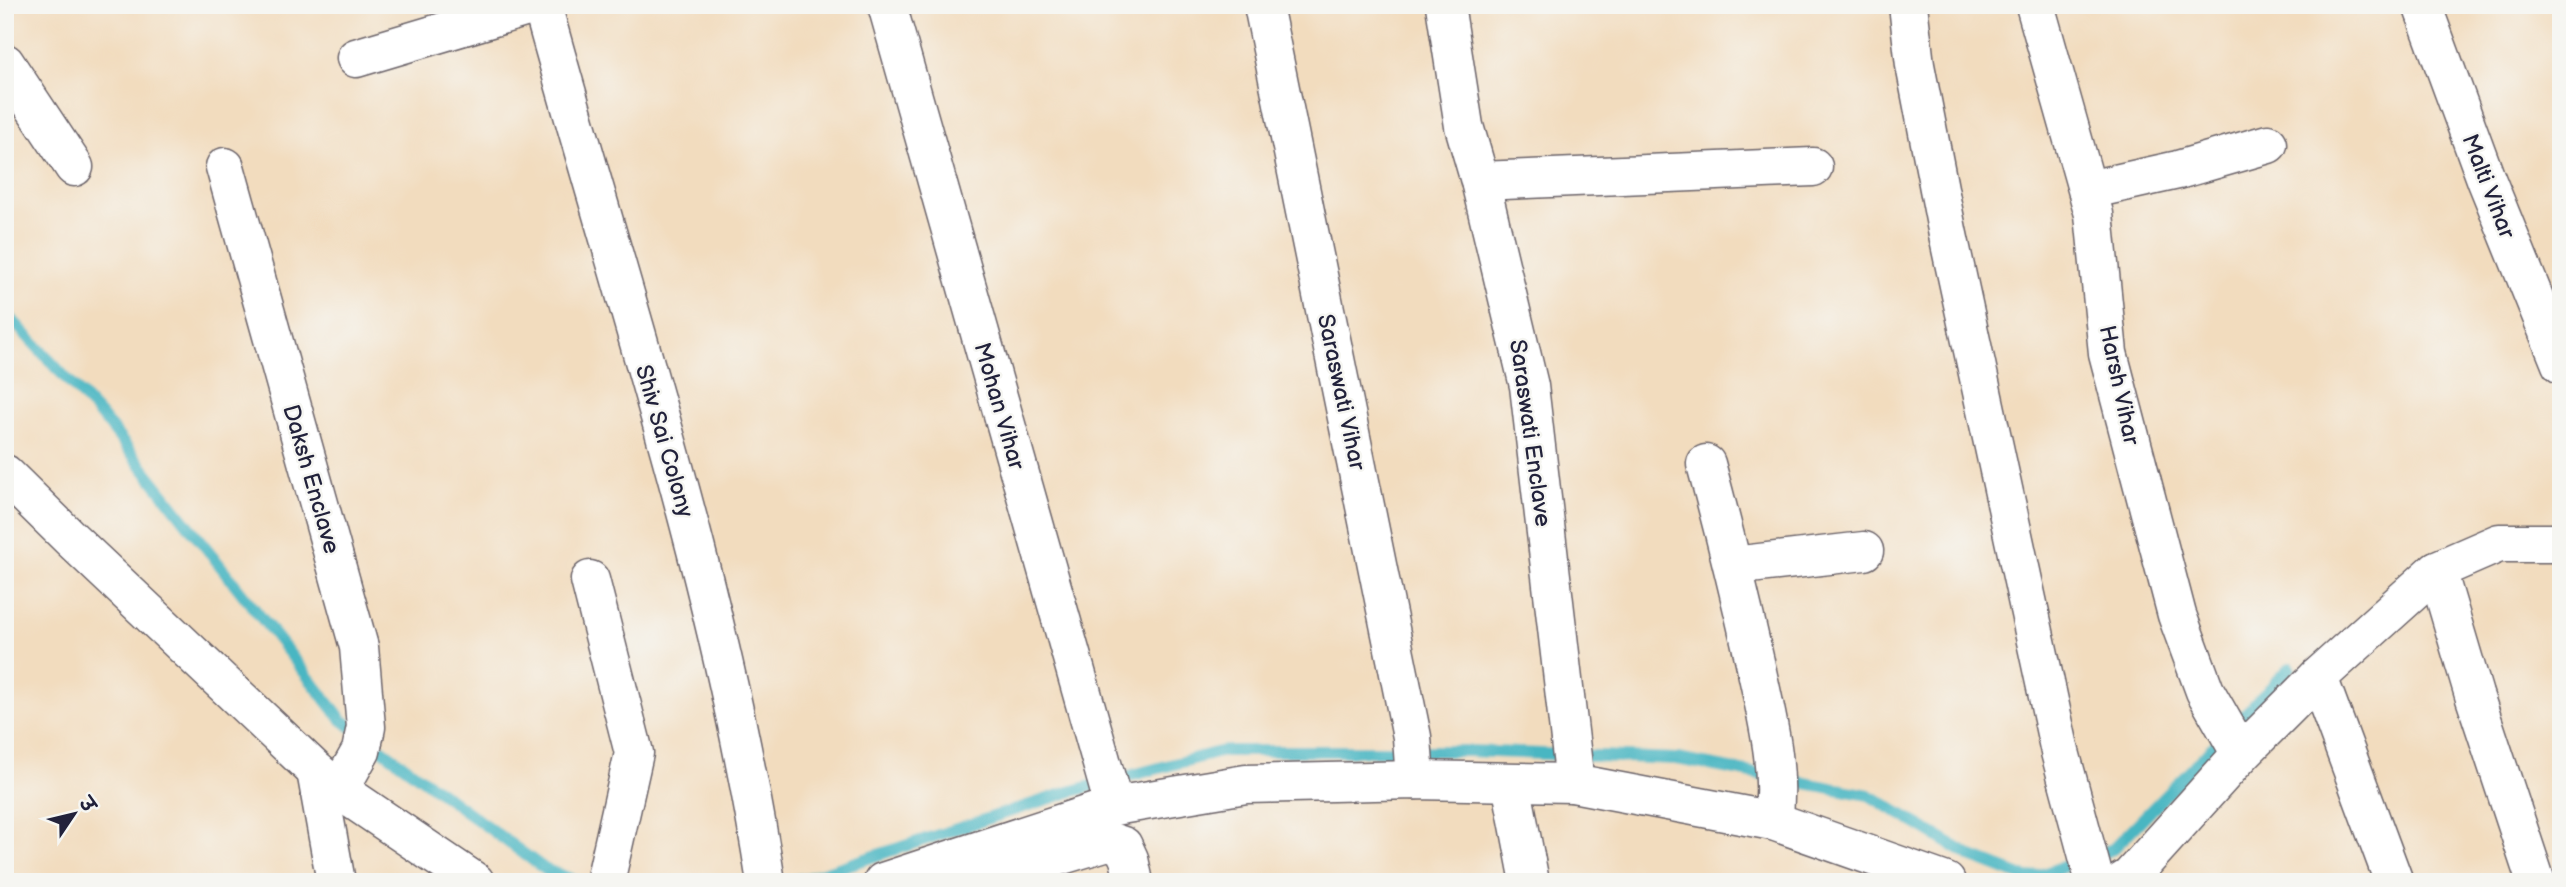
<svg xmlns="http://www.w3.org/2000/svg" width="2566" height="887" font-family="'Balsamiq Sans','Playpen Sans Deva',sans-serif">
  <rect width="100%" height="100%" fill="#f6f6f2"/>
  <filter id="ink" filterUnits="userSpaceOnUse"><feTurbulence type="fractalNoise" baseFrequency=".0143" numOctaves="2"/><feDisplacementMap in="SourceGraphic" scale="14" xChannelSelector="R" yChannelSelector="G"/><feConvolveMatrix kernelMatrix="1 2 1 2 8 2 1 2 1" color-interpolation-filters="sRGB"/></filter>
  <filter id="wash" filterUnits="userSpaceOnUse"><feTurbulence type="fractalNoise" baseFrequency=".00686" numOctaves="4" result="noise"/><feDisplacementMap in="SourceGraphic" scale="28" xChannelSelector="R" yChannelSelector="G"/><feGaussianBlur stdDeviation="1.57" result="paint"/><feColorMatrix in="noise" values="0 0 0 0 0 0 0 0 0 0 0 0 0 0 0 0 0 1.4 0 .05"/><feComposite in="paint" operator="in"/></filter>
  <g filter="url(#wash)">
    <rect width="100%" height="100%" fill="#f2dcbe"/>
    <g fill="none" stroke-linecap="round" stroke-linejoin="round">
      <!-- stream -->
      <g stroke="#48b6c2" stroke-width="12">
        <path d="M 5,312 L 110,426 L 342,720 L 546,870 L 579,882"/>
        <path d="M 786,882 L 808,878 L 1069,792 L 1223,751 L 1468,751 L 1677,759 L 1869,795 L 1970,856 L 2029,879 L 2113,849 L 2290,668"/>
      </g>
    </g>
  </g>
  <g filter="url(#ink)">
    <g fill="none" stroke-linecap="round" stroke-linejoin="round">
      <defs>
        <g id="minor">
          <path d="M 542,5 C 622,295 720,584 766,882"/>
          <path d="M 887,5 L 1114,806"/>
          <path d="M 1263,5 L 1412,737 L 1415,780"/>
          <path d="M 1445,5 L 1464,126 L 1480,181 L 1529,386 L 1573,766 L 1573,783"/>
          <path d="M 1908,5 L 1915,65 L 1947,230 L 2060,752 L 2095,882"/>
          <path d="M 2035,5 L 2094,214 L 2108,353 L 2177,615 L 2205,691 L 2241,754"/>
          <path d="M 2422,5 L 2486,179 L 2561,364"/>
          <path d="M 356,58 L 534,5"/>
          <path d="M 5,63 L 74,167"/>
          <path d="M 225,167 L 359,647 L 366,727 L 361,751 L 339,790"/>
          <path d="M 1480,181 L 1813,167"/>
          <path d="M 2088,190 L 2178,170 L 2268,144"/>
          <path d="M 1706,464 C 1724,530 1740,596 1755,662 C 1766,715 1781,767 1773,821"/>
          <path d="M 5,474 L 71,539 L 316,771 L 339,790 L 475,882"/>
          <path d="M 1733,566 L 1864,551"/>
          <path d="M 2437,570 L 2474,695 L 2536,882"/>
          <path d="M 590,580 L 634,753 L 605,882"/>
          <path d="M 2318,677 L 2394,882"/>
          <path d="M 316,771 L 336,882"/>
          <path d="M 1511,783 L 1530,882"/>
          <path d="M 883,882 L 1114,806 L 1246,784 L 1415,780 L 1573,783 L 1773,821 L 1946,882"/>
          <path d="M 973,882 L 1108,841 L 1123,846 L 1129,859 L 1134,882"/>
          <path d="M 2122,882 L 2130,877 L 2241,754 L 2318,677 L 2437,570 L 2499,543 L 2561,543"/>
        </g>
      </defs>
      <!-- minor casing -->
      <use href="#minor" stroke="#6b6369" stroke-width="41"/>
      <!-- minor -->
      <use href="#minor" stroke="#fff" stroke-width="38"/>
    </g>
  </g>
  <g text-anchor="middle" stroke-width="5" stroke-linejoin="round" paint-order="stroke">
    <!-- street labels -->
    <g font-size="23" fill="#22223b" stroke="#f6f6f2">
      <text transform="translate(2489 186) rotate(69)" y="8">Malti Vihar</text>
      <text transform="translate(2120 385) rotate(78)" y="8">Harsh Vihar</text>
      <text transform="translate(1342 392) rotate(78)" y="8">Saraswati Vihar</text>
      <text transform="translate(1000 406) rotate(74)" y="8">Mohan Vihar</text>
      <text transform="translate(1531 433) rotate(82)" y="8">Saraswati Enclave</text>
      <text transform="translate(665 441) rotate(74)" y="8">Shiv Sai Colony</text>
      <text transform="translate(312 479) rotate(74)" y="8">Daksh Enclave</text>
    </g>
  </g>
  <!-- margin -->
  <rect width="2566" height="887" fill="none" stroke="#f6f6f2" stroke-width="28"/>
  <!-- north arrow -->
  <g transform="translate(74 814) rotate(55)" stroke="#f6f6f2" stroke-width="5" paint-order="stroke">
  <path d="M0-5L12 26L0 18L-12 26Z" fill="#22223b"/>
  <text y="-10" font-size="19" font-weight="bold" text-anchor="middle" fill="#22223b">उ</text>
  </g>
</svg>
